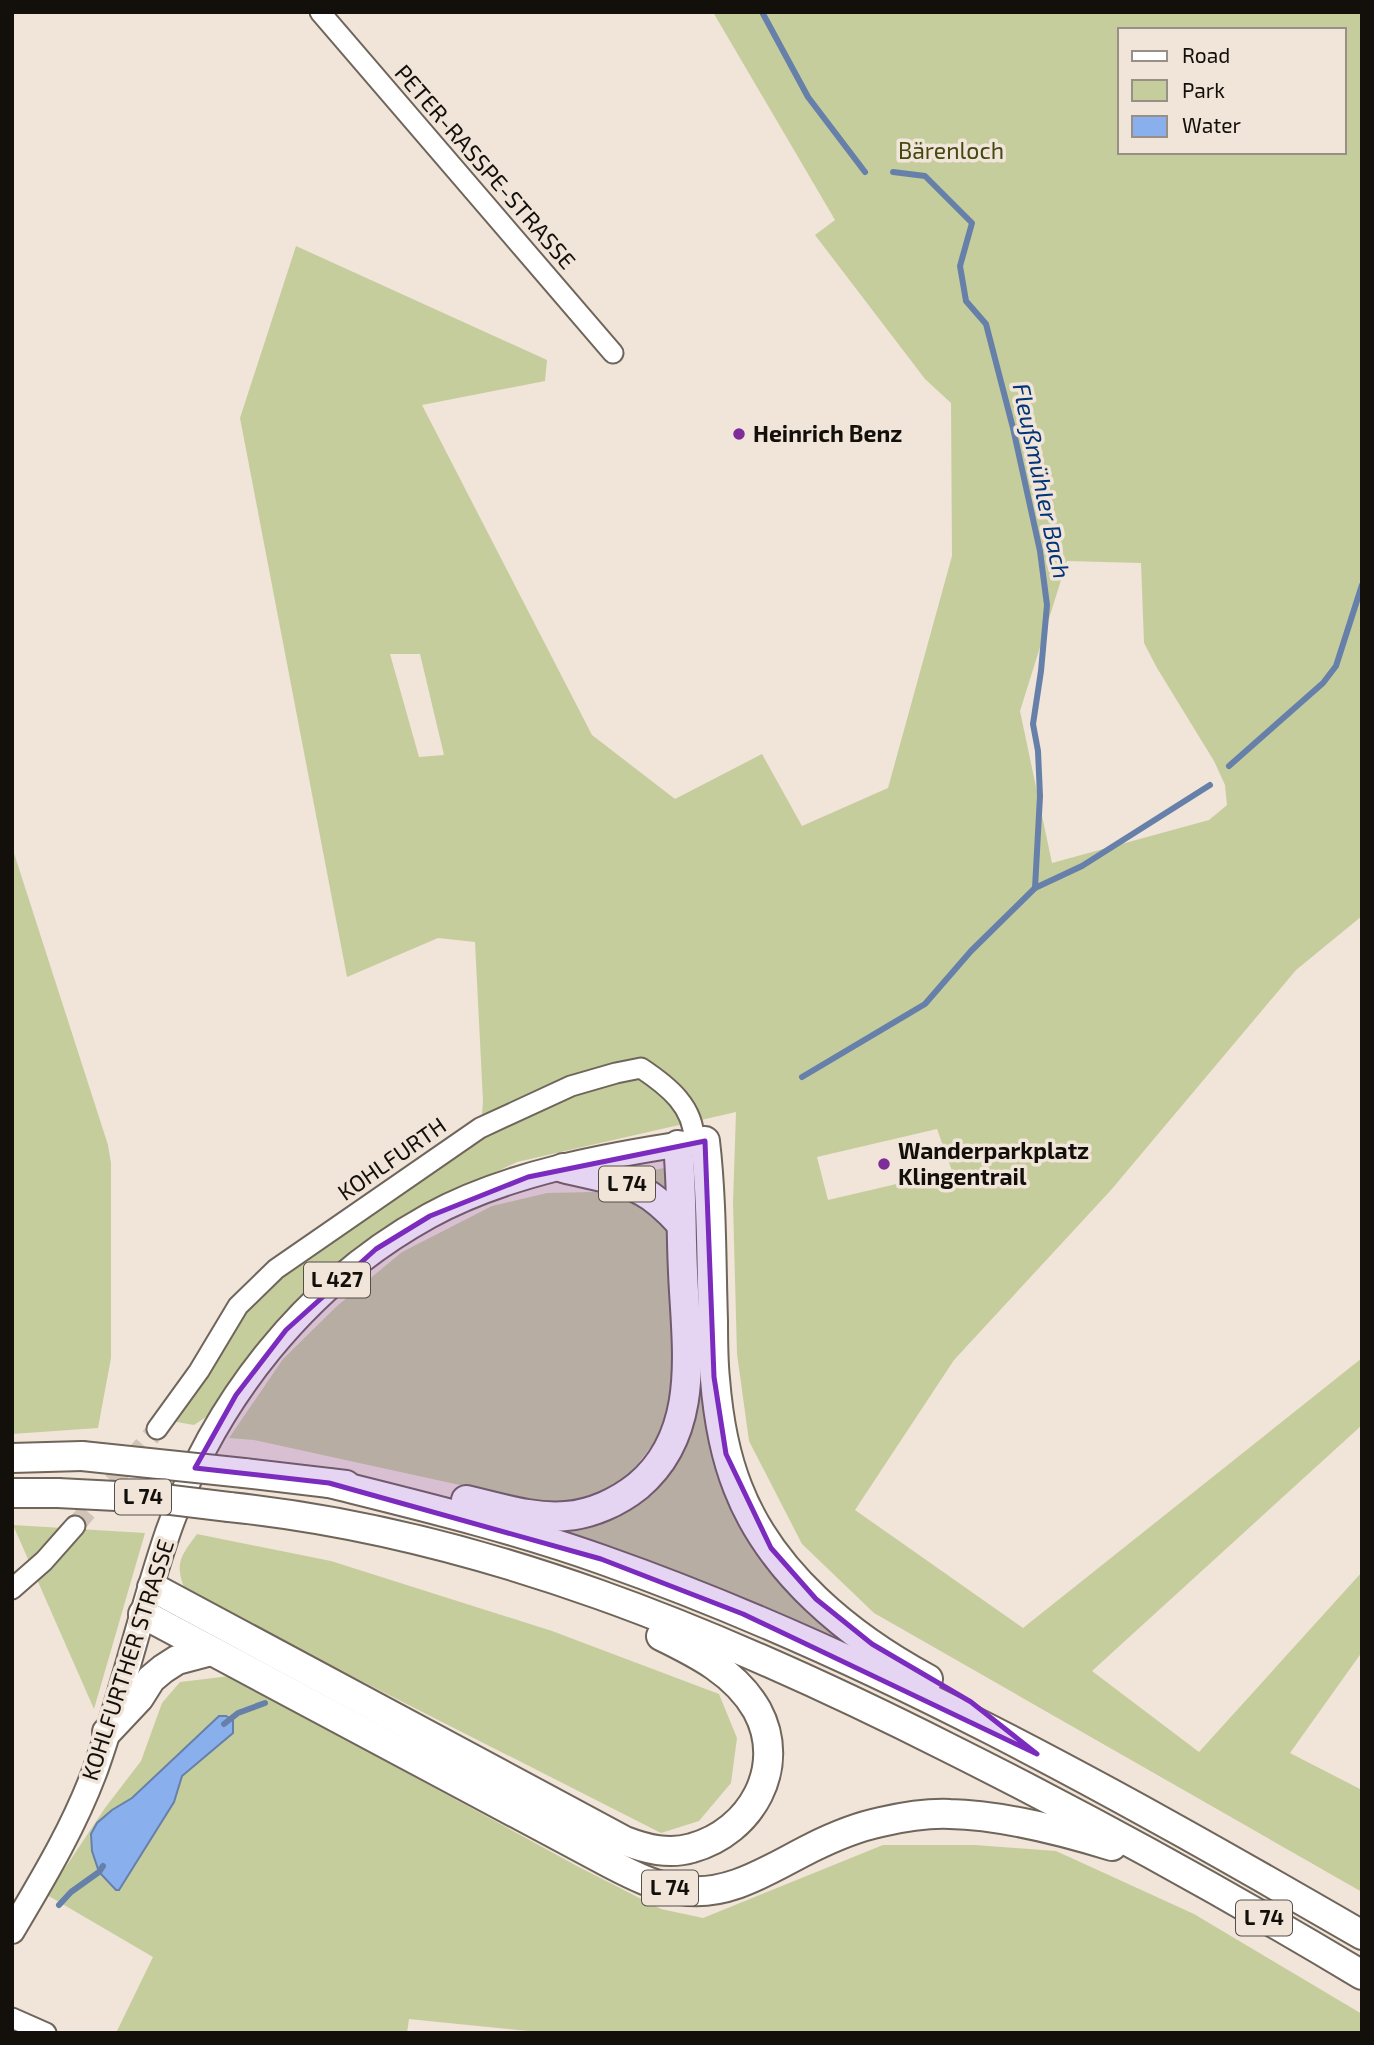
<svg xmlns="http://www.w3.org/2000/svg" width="1374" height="2045" font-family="'Exo 2',sans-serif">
  <rect width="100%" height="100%" fill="#f1e4d8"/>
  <!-- green -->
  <g fill="#c6cd9d" fill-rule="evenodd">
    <path d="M 713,12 L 1362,12 L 1362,916 L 1296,970 L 1111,1190 L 954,1360 L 855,1510 L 1023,1628 L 1362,1358 L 1362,1425 L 1092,1671 L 1199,1752 L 1362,1572 L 1362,1652 L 1290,1753 L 1362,1790 L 1362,1892 L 874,1613 L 802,1544 L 749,1441 L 737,1354 L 733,1203 L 736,1112 L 517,1162 L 427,1205 L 370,1239 L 338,1264 L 299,1298 L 276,1322 L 251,1353 L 206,1417 L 194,1425 L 171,1421 L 240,1317 L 282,1274 L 449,1155 L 480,1141 L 483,1101 L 475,942 L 438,938 L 347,977 L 240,418 L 296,246 L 547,360 L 545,381 L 422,405 L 592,735 L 675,799 L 762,754 L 802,826 L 888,788 L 952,556 L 951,403 L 925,379 L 815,235 L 835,220 ZM 1120,30 L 1344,30 L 1344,152 L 1120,152 ZM 1067,561 L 1141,563 L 1144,643 L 1157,668 L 1214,761 L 1225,785 L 1227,805 L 1209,820 L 1052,863 L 1020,711 ZM 390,654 L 420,654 L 444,755 L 419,757 ZM 937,1129 L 952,1171 L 828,1200 L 817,1157 Z"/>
    <path d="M 12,847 L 108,1145 L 111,1163 L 111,1358 L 98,1428 L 12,1434 Z"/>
    <path d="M 670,1167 L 670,1194 L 631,1174 Z"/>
    <path d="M 688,1173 L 696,1174 L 710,1440 L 718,1475 L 739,1518 L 885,1666 L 518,1521 L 589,1521 L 632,1508 L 652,1491 L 677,1463 L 692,1430 L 699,1381 Z"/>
    <path d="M 594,1192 L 623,1195 L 647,1207 L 666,1230 L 672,1266 L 671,1402 L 660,1435 L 625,1480 L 593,1498 L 546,1504 L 254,1440 L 229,1438 L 283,1359 L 337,1306 L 402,1252 L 492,1206 L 547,1193 Z"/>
    <path d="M 13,1525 L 145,1533 L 94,1709 Z"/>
    <path d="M 197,1534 L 331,1561 L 552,1631 L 719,1694 L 737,1738 L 731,1783 L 699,1821 L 661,1833 L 186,1592 C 174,1564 180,1557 197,1534 Z"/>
    <path d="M 230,1676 L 577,1866 L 661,1909 L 703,1918 L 883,1845 L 975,1845 L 1056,1851 L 1194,1914 L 1362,2014 L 1362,2033 L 548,2033 L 409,2019 L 407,2033 L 116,2033 L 153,1957 L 47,1895 L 105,1808 L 141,1761 L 162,1703 L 180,1682 Z"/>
  </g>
  <!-- water -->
  <path fill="#89b0ed" stroke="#6680a9" stroke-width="2" d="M 219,1716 L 226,1716 L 233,1720 L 233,1733 L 182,1776 L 174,1802 L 119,1890 L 116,1890 L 99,1872 L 92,1851 L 91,1834 L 97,1823 L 112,1810 L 132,1798 Z"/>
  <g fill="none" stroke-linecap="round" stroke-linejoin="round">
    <!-- stream -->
    <g stroke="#6680a9" stroke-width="6">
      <path d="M 762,12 L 808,97 L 865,172"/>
      <path d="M 1229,766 L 1323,683 L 1336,666 L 1362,585"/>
      <path d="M 1035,888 L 1082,866 L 1210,785"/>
      <path d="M 802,1077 L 925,1004 L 971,951 L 1035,888 L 1040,796 L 1038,751 L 1033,724 L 1041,671 L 1047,605 L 1040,551 L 1013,428 L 986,324 L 966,301 L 960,266 L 972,223 L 925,176 L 893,172"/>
      <path d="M 224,1724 L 238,1713 L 265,1703"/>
      <path d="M 59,1905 L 71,1892 L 99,1872 L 103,1866"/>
    </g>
    <!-- minor-tunnel -->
    <path stroke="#d0c4b9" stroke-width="19" stroke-dasharray="19 10" stroke-linecap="butt" d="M 75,1526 L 157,1429"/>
    <defs>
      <g id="minor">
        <path d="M 320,12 L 613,353"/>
        <path d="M 157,1429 L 199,1371 L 238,1306 L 276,1269 L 480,1128 L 571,1086 L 616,1073 L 641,1068 C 668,1086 695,1107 694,1142"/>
        <path d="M 12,1589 L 44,1561 L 75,1526"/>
        <path d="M 12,2018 L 46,2033"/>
      </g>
      <path id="major" d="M 12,1931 C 44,1877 76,1824 97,1765 C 124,1688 142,1608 168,1532 C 214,1400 306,1284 429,1216 C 507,1173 608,1155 695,1142"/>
      <g id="highway">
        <path d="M 705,1141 C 712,1201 711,1261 713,1321 C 713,1340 713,1360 715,1379 C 718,1416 724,1453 738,1488 C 771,1573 850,1637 928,1679"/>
        <path d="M 563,1168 C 589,1175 619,1178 642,1191 C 657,1199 669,1211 680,1223"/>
        <path d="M 12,1458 L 82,1456"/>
        <path d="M 244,1473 L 346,1485"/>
        <path d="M 329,1483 C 421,1506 513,1528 603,1560 C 870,1654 1118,1794 1362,1935"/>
        <path d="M 12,1493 L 58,1493"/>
        <path d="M 466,1500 C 498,1507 533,1519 566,1516 C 592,1514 618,1502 638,1486 C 702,1432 686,1347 683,1272 C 681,1230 682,1187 678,1145"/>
        <path d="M 229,1507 C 482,1533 723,1634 949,1748 C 1089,1818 1227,1894 1362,1975"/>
        <path d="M 152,1587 L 625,1841 C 646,1849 669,1855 692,1848 C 751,1832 788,1767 757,1710 C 736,1673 698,1654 661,1636"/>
        <path d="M 143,1614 L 611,1864 C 634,1876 656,1887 681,1890 C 728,1898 771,1868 811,1848 C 833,1837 857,1827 881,1822 C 903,1817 927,1813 950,1814 C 1001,1815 1063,1831 1112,1846"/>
        <path d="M 107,1732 L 139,1698 L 151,1679 L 163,1669 L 177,1660 L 211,1651"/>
      </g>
    </defs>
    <!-- minor casing -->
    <use href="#minor" stroke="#6f655a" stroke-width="23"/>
    <!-- major casing -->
    <use href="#major" stroke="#6f655a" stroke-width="28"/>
    <!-- highway casing -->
    <use href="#highway" stroke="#6f655a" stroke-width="32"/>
    <!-- minor -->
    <use href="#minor" stroke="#fff" stroke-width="19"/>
    <!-- major -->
    <use href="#major" stroke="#fff" stroke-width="24"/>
    <!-- highway -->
    <use href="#highway" stroke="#fff" stroke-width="28"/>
    <defs>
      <g id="highway-bridge">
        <path d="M 82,1456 L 244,1473"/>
        <path d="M 58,1493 L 155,1498 L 229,1507"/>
      </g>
    </defs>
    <!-- highway-bridge casing -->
    <use href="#highway-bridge" stroke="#6f655a" stroke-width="32" stroke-linecap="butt"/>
    <!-- highway-bridge -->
    <use href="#highway-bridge" stroke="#fff" stroke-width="28"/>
  </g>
  <!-- marked area -->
  <path fill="#7b2cbf" fill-opacity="0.2" stroke="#7b2cbf" stroke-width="5" stroke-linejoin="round" d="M 705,1141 L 714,1377 L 726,1454 L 771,1548 L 816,1599 L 872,1644 L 971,1702 L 1037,1754 L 743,1614 L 601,1559 L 329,1483 L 195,1468 L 236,1395 L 286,1330 L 376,1249 L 430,1216 L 528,1177 Z"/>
  <!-- markers -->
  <g fill="#7f2c9b" stroke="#f1e4d8" stroke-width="2.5">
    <circle cx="739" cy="434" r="7"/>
    <circle cx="884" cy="1164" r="7"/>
  </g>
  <g text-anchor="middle" stroke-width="7" stroke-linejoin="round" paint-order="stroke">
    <!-- shield labels -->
    <g fill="#f1e4d8" stroke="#564f48" stroke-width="2">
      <rect x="599" y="1166.5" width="56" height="35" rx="5"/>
      <rect x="304" y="1262.5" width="66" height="35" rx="5"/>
      <rect x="115" y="1479.5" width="56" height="35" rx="5"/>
      <rect x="642" y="1870.5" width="56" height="35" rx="5"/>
      <rect x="1236" y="1900.5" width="56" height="35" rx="5"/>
    </g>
    <g font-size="21" font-weight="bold" fill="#130f0b">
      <text x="627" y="1191">L 74</text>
      <text x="337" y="1287">L 427</text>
      <text x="143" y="1504">L 74</text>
      <text x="670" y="1895">L 74</text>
      <text x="1264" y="1925">L 74</text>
    </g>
    <!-- park labels -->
    <g font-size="23" fill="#444910" stroke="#f1e4d8">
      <text x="951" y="159">Bärenloch</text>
    </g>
    <!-- street labels -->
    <g font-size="23" fill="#130f0b" stroke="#f1e4d8">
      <text transform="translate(485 167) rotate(49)" y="8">PETER-RASSPE-STRASSE</text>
      <text transform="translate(392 1159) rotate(-35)" y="8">KOHLFURTH</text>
      <text transform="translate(128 1660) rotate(-72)" y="8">KOHLFURTHER STRASSE</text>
    </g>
    <!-- poi labels -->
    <g font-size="23" font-weight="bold" fill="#130f0b" stroke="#f1e4d8" text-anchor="start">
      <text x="753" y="442">Heinrich Benz</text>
      <text x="898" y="1159">Wanderparkplatz<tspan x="898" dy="26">Klingentrail</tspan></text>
    </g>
    <!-- water labels -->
    <g font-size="24" font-style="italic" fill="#013479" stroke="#f1e4d8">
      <text transform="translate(1041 481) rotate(78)" y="8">Fleußmühler Bach</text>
    </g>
  </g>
  <!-- border -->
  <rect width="1374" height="2045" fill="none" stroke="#130f0b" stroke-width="28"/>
  <!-- legend -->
  <rect x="1118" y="28" width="228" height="126" fill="#f1e4d8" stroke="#988f86" stroke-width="2"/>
  <rect x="1132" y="51" width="35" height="10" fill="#ffffff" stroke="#988f86" stroke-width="2"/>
  <text x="1182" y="63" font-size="21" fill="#130f0b">Road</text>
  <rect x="1132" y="80" width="35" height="21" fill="#c6cd9d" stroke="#988f86" stroke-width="2"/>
  <text x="1182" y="98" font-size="21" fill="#130f0b">Park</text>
  <rect x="1132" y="116" width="35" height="21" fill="#89b0ed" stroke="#988f86" stroke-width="2"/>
  <text x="1182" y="133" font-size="21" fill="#130f0b">Water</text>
</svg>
